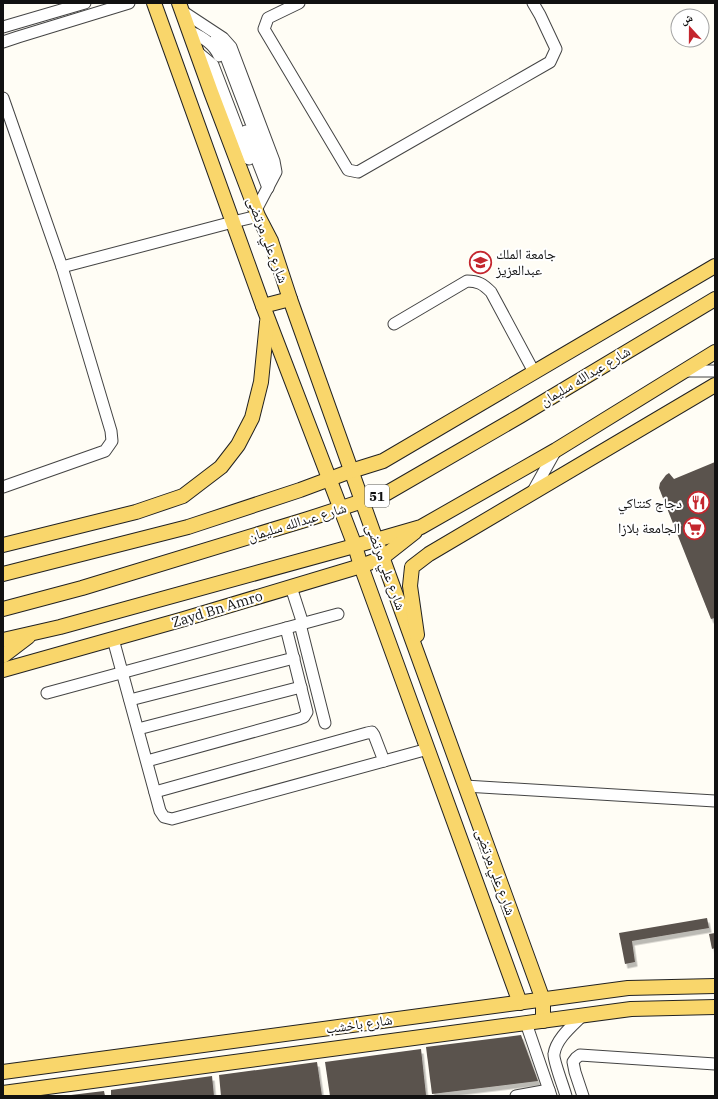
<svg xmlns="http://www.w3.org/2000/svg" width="718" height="1099" font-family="'IBM Plex Serif','Noto Naskh Arabic',serif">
  <defs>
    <filter id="shadow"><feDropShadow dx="2.5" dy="4.5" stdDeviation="0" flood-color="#0004"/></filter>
  </defs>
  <rect width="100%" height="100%" fill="#fffdf5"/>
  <!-- building -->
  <g fill="#5a524d" filter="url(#shadow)">
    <path d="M 715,462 L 715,618 L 711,619 L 659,488 L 660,483 L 666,475 L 669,473 L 674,479 Z"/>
    <path d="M 707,918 L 709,928 L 632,941 L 635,962 L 625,964 L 619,933 Z"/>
    <path d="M 715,933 L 715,948 L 712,949 L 709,934 Z"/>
    <path d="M 521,1035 L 538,1081 L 432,1094 L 426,1047 Z"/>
    <path d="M 421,1049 L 426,1095 L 416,1096 L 330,1096 L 325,1062 Z"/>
    <path d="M 317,1062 L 322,1096 L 221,1096 L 219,1075 Z"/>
    <path d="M 212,1076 L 214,1096 L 111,1096 L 111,1090 Z"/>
    <path d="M 104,1091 L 105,1096 L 71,1096 L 71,1095 Z"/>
  </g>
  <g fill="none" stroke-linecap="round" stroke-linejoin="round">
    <defs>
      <g id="minor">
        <path d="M 299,3 L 268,18 L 264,29 L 348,170 L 358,172 L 550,62 L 556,49 L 540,15 L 533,3"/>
        <path d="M 182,11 L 223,38 L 231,47 L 274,161 L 276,172 L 256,210"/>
        <path d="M 3,27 L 85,3"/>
        <path d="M 189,31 C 201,36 214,44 219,56"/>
        <path d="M 216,39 L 223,49 L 272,178"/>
        <path d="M 3,42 L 18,37 L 129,3"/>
        <path d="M 196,51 L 213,65 L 249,159"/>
        <path d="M 3,98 L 62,267 L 111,431 L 112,441 L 105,451 L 3,487"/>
        <path d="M 246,131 L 268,188"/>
        <path d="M 62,267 L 233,222 L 258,216"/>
        <path d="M 394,324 L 467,281 C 478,281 483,284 491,292 L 534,372"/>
        <path d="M 685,371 L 715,371"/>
        <path d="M 532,493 L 556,450"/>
        <path d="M 291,587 L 303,624"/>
        <path d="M 300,624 L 325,723"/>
        <path d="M 113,639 L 160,811 L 164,817 L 172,819 L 428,749"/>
        <path d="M 47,693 L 338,614"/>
        <path d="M 130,700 L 294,658"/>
        <path d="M 138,729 L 301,687"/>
        <path d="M 147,761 L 299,719 L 304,717 L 307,712 L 286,628"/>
        <path d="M 465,786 L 715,801"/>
        <path d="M 155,792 L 367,733 L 372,732 L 374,735 L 384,761"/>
        <path d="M 526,1023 L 551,1096"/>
        <path d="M 516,1096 L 549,1090"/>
        <path d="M 566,1096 C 564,1088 553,1060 554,1054 C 556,1039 572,1026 582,1016"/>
        <path d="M 583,1096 L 575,1072 L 573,1062 L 576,1058 L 580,1055 L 715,1064"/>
      </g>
      <g id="major">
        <path d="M 154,3 L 263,306 L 355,546 L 361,566 L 520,1003"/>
        <path d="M 179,3 L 211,92 L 258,216 L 271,241 L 290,299 L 376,540 L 543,1000 L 543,1021"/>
        <path d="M 263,306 L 290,299"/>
        <path d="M 3,545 L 136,512 L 183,496 L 221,467 L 238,445 L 252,418 L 261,382 L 267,322"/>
        <path d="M 3,574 L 188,527 L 300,490 L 351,471 L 383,461 L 715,266"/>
        <path d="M 3,609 L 82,588 L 308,519 L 387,493 L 520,416 L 715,299"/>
        <path d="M 417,635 L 410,586 L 412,567 L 429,554 L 715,385"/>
        <path d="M 3,640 L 60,627 L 376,540 L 421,527 L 556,450 L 715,352"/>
        <path d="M 3,656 L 28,637"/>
        <path d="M 3,670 L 184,619 L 361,566 L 382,558 L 415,532"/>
        <path d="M 3,1072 L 628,988 L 715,986"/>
        <path d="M 3,1093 L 631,1009 L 715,1007"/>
      </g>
    </defs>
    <!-- minor casing -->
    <use href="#minor" stroke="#444" stroke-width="13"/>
    <!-- major casing -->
    <use href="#major" stroke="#222" stroke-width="16"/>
    <!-- minor -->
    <use href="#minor" stroke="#fff" stroke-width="11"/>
    <!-- major -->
    <use href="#major" stroke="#f9d66b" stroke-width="14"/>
  </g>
  <!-- icons -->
  <defs>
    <symbol id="university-ring" viewBox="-11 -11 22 22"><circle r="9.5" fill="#fff" stroke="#c4262e" stroke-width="1.5"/><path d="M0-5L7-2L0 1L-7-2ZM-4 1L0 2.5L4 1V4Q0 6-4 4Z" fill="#c4262e"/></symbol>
    <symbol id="restaurant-ring" viewBox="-11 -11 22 22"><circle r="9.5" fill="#fff" stroke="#c4262e" stroke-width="1.5"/><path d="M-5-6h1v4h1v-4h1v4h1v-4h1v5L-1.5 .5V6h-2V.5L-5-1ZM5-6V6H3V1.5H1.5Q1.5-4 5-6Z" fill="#c4262e"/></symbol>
    <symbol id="supermarket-ring" viewBox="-11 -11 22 22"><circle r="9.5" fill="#fff" stroke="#c4262e" stroke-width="1.5"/><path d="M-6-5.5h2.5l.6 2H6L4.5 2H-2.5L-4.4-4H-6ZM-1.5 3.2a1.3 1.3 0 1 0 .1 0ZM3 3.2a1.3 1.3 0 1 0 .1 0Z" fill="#c4262e"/></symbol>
  </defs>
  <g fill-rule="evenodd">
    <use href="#university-ring" x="468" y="250" width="25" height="25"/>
    <use href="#restaurant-ring" x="686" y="490" width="25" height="25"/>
    <use href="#supermarket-ring" x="682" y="516" width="25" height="25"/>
  </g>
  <g text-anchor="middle" stroke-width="4" stroke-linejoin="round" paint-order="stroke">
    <!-- shield labels -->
    <rect fill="#fff" stroke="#585858" stroke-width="1" x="365" y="485" width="24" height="22" rx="3"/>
    <g font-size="13" font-weight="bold" fill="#111">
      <text x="377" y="501">51</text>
    </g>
    <!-- street labels -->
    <g font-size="14" fill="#111" stroke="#fff">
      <text transform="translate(268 240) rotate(69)" y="5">شارع علي مرتضى</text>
      <text transform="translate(585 376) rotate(-31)" y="5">شارع عبدالله سليمان</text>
      <text transform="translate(297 522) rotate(-17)" y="5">شارع عبدالله سليمان</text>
      <text transform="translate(386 567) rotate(70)" y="5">شارع علي مرتضى</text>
      <text transform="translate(217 609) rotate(-17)" y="5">Zayd Bn Amro</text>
      <text transform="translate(496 872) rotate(70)" y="5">شارع علي مرتضى</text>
      <text transform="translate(359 1024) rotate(-8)" y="5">شارع باخشب</text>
    </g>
    <!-- poi labels -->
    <g font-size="14" fill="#111" stroke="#fff" text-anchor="end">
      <text x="496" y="259" text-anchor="start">جامعة الملك<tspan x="496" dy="16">عبدالعزيز</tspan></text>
      <text x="682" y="508">دجاج كنتاكي</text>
      <text x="680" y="533">الجامعة بلازا</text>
    </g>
  </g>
  <!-- border -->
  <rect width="718" height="1099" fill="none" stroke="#111111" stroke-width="8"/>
  <!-- north arrow -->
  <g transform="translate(690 28) rotate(339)"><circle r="19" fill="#ffffff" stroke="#a0a0a0"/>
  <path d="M0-3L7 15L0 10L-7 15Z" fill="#c4262e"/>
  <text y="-6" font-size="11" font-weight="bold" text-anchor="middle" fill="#111111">ش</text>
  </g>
</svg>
